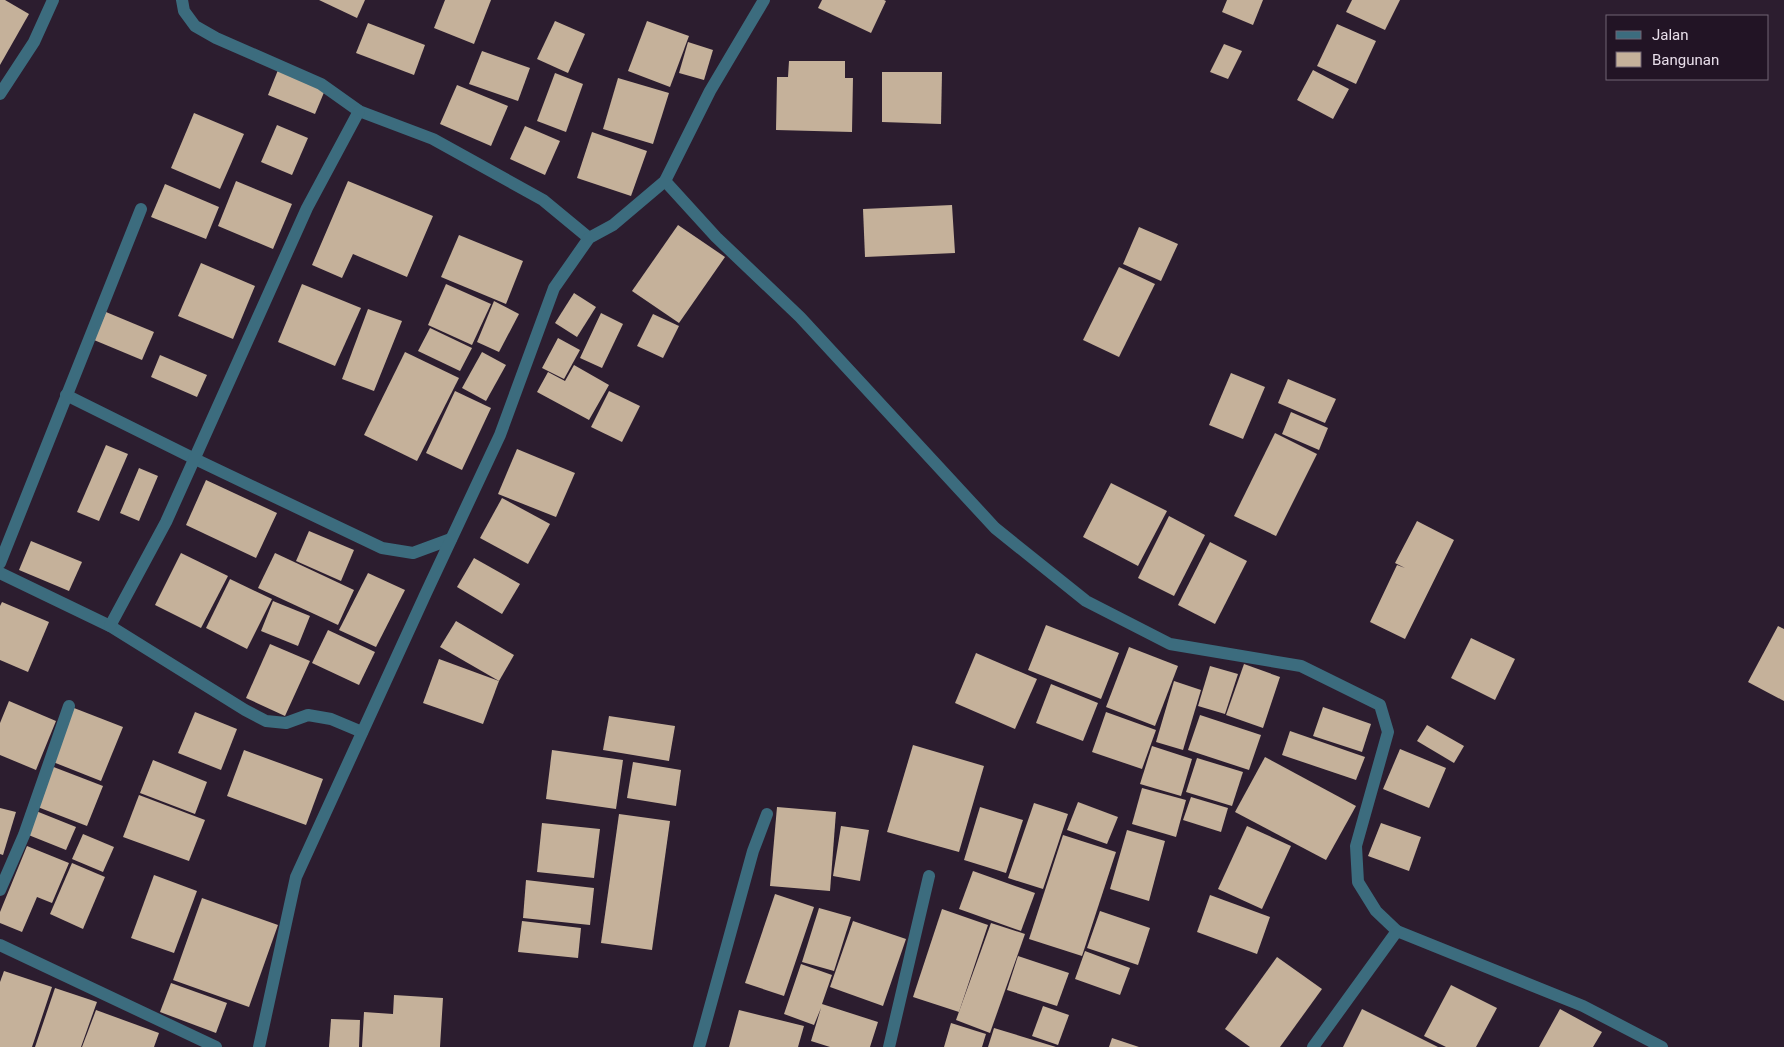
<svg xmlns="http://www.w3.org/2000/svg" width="1784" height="1047" font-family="Roboto,sans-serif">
  <rect width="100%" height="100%" fill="#2c1d2f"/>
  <!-- building -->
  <g fill="#c5b19a">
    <path d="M 0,0 L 5,0 L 29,14 L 0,65 Z"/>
    <path d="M 319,0 L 365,0 L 357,18 Z"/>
    <path d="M 445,0 L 491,0 L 474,44 L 434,28 Z"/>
    <path d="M 822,0 L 884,0 L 886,1 L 871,33 L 818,8 Z"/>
    <path d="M 1227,0 L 1263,0 L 1253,25 L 1222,12 Z"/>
    <path d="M 1352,0 L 1400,0 L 1385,30 L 1346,12 Z"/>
    <path d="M 555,21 L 585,34 L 568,73 L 537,59 Z"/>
    <path d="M 647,21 L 689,36 L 670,87 L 628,71 Z"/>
    <path d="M 368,23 L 425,45 L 414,75 L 356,53 Z"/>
    <path d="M 1337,24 L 1376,41 L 1356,84 L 1317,66 Z"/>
    <path d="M 688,42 L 713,50 L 704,80 L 679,73 Z"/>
    <path d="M 1224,44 L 1242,51 L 1228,79 L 1210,72 Z"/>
    <path d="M 482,51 L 530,68 L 518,101 L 469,84 Z"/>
    <path d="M 789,61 L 845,61 L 845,78 L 853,78 L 852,132 L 776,130 L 777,77 L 788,77 Z"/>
    <path d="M 278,70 L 325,90 L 315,114 L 268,95 Z"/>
    <path d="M 1313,70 L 1349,89 L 1333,119 L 1297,100 Z"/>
    <path d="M 882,72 L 942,72 L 941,124 L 882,122 Z"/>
    <path d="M 555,73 L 583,84 L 566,132 L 537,121 Z"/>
    <path d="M 618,78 L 669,93 L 653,144 L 603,129 Z"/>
    <path d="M 457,85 L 508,106 L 491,146 L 440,124 Z"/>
    <path d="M 194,113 L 244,134 L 220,189 L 171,168 Z"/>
    <path d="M 277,125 L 308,138 L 292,175 L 261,162 Z"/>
    <path d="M 525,126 L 560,141 L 545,175 L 510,159 Z"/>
    <path d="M 592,132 L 647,151 L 631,196 L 577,178 Z"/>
    <path d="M 236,181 L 292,204 L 273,249 L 218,226 Z"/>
    <path d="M 348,181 L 433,216 L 407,277 L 353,254 L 342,278 L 312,265 Z"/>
    <path d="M 165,184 L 219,207 L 206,239 L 151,217 Z"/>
    <path d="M 952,205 L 955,253 L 865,257 L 863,209 Z"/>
    <path d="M 678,225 L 725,257 L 679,323 L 632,291 Z"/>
    <path d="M 1139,227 L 1178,244 L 1161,281 L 1123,264 Z"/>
    <path d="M 459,235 L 523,261 L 506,304 L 441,277 Z"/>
    <path d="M 201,263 L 255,286 L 233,339 L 178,316 Z"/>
    <path d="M 1119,267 L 1155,284 L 1119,357 L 1083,340 Z"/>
    <path d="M 302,284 L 361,308 L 335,366 L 278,342 Z"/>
    <path d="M 446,284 L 491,304 L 472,345 L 428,325 Z"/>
    <path d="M 574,293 L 596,307 L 577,337 L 555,323 Z"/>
    <path d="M 494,301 L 519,314 L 499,352 L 477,342 Z"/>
    <path d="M 368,309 L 402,321 L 374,391 L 342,379 Z"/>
    <path d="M 106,312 L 154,332 L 142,360 L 94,340 Z"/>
    <path d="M 601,313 L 623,324 L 602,368 L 580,358 Z"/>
    <path d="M 653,314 L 679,326 L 663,358 L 637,346 Z"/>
    <path d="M 430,328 L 472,348 L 460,371 L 418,351 Z"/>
    <path d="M 558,338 L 580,350 L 564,379 L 542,368 Z"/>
    <path d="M 405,352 L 459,378 L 417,461 L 364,435 Z"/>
    <path d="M 482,352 L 506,365 L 486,401 L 462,388 Z"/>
    <path d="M 160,355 L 207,375 L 197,397 L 151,377 Z"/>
    <path d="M 574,365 L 609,385 L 589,420 L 537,392 L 548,372 L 565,381 Z"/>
    <path d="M 1231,373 L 1265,387 L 1243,439 L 1209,425 Z"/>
    <path d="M 1288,379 L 1336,399 L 1325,423 L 1278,403 Z"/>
    <path d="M 455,391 L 491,408 L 462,470 L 426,453 Z"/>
    <path d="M 609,391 L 640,406 L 622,442 L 591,427 Z"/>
    <path d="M 1291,412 L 1328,428 L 1319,450 L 1282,434 Z"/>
    <path d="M 1275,433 L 1317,454 L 1276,536 L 1234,516 Z"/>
    <path d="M 106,445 L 128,454 L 99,521 L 77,512 Z"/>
    <path d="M 517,449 L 575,473 L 556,517 L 498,494 Z"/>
    <path d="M 139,468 L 158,476 L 139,521 L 120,513 Z"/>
    <path d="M 206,480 L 277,513 L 256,558 L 186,525 Z"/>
    <path d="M 1111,483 L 1167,511 L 1138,566 L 1083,537 Z"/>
    <path d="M 502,498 L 550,524 L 528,564 L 480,538 Z"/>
    <path d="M 1169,516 L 1205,535 L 1174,596 L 1138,578 Z"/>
    <path d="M 1417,521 L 1454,540 L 1405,639 L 1370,622 L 1397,565 L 1405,568 L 1395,563 Z"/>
    <path d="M 309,531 L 354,550 L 341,581 L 296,561 Z"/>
    <path d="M 31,541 L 82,562 L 69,591 L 19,570 Z"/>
    <path d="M 1210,542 L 1247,561 L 1215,624 L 1178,605 Z"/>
    <path d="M 181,553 L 228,576 L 201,628 L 155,605 Z"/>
    <path d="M 275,553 L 354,590 L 338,625 L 258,588 Z"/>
    <path d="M 474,558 L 520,584 L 502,614 L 457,587 Z"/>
    <path d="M 368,573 L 405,590 L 376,647 L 339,630 Z"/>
    <path d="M 230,579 L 272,599 L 247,649 L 206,628 Z"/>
    <path d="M 273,601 L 310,616 L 298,646 L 261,631 Z"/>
    <path d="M 2,602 L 49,622 L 28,672 L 0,660 L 0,606 Z"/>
    <path d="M 456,621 L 514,655 L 499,681 L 440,647 Z"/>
    <path d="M 1046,625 L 1119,653 L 1101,699 L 1028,670 Z"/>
    <path d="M 1778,626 L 1784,629 L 1784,701 L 1748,682 Z"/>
    <path d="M 328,630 L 375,652 L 359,685 L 312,663 Z"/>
    <path d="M 1471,638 L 1515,659 L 1495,700 L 1451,678 Z"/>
    <path d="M 270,644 L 310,661 L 285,716 L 246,698 Z"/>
    <path d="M 1129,647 L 1178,666 L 1155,726 L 1106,707 Z"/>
    <path d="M 976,653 L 1037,679 L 1015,729 L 955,703 Z"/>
    <path d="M 439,659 L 499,681 L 483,724 L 423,703 Z"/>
    <path d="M 1244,664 L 1280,677 L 1263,728 L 1226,715 Z"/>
    <path d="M 1210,666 L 1238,674 L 1225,714 L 1198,706 Z"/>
    <path d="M 1174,681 L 1201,690 L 1183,750 L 1156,742 Z"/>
    <path d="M 1051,684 L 1098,703 L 1083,741 L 1036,723 Z"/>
    <path d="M 9,701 L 56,721 L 36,770 L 0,755 L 0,723 Z"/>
    <path d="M 1323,707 L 1371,724 L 1362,752 L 1313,736 Z"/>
    <path d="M 74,708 L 123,727 L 101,781 L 53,762 Z"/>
    <path d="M 195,712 L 237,729 L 221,770 L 178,753 Z"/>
    <path d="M 1106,712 L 1156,730 L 1142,769 L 1092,752 Z"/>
    <path d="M 1200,715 L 1261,735 L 1249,770 L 1188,750 Z"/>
    <path d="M 609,716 L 675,726 L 669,761 L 603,750 Z"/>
    <path d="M 1427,725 L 1464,746 L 1454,763 L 1417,741 Z"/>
    <path d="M 1290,731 L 1365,757 L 1356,780 L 1282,755 Z"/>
    <path d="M 913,745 L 984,766 L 959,852 L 887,832 Z"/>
    <path d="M 1152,746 L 1192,759 L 1181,796 L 1140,784 Z"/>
    <path d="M 1400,749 L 1446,768 L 1429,808 L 1383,789 Z"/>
    <path d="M 244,750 L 323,779 L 306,825 L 227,796 Z"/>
    <path d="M 552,750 L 623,760 L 616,809 L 546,799 Z"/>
    <path d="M 1265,757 L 1356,806 L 1326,860 L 1235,812 Z"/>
    <path d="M 1197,758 L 1243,772 L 1232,806 L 1186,792 Z"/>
    <path d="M 153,760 L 207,782 L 195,814 L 140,793 Z"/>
    <path d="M 633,762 L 681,770 L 676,806 L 627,798 Z"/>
    <path d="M 51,766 L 103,786 L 87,826 L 35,806 Z"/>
    <path d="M 1142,788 L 1186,800 L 1176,837 L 1132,824 Z"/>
    <path d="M 139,795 L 205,820 L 189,861 L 123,837 Z"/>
    <path d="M 1191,797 L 1228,808 L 1221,832 L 1183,820 Z"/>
    <path d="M 1078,802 L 1118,817 L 1107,844 L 1067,830 Z"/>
    <path d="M 1034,803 L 1068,814 L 1043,889 L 1008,878 Z"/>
    <path d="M 777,807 L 836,812 L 830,891 L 770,886 Z"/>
    <path d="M 980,807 L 1023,820 L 1006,873 L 964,860 Z"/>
    <path d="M 0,808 L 16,812 L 3,855 L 0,854 Z"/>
    <path d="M 36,811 L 76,827 L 66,850 L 26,834 Z"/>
    <path d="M 619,814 L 670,821 L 652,950 L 601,943 Z"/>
    <path d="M 542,823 L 600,829 L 594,878 L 537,872 Z"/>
    <path d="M 1381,823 L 1421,837 L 1409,871 L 1368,856 Z"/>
    <path d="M 841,826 L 869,830 L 860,881 L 833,876 Z"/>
    <path d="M 1247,826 L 1291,846 L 1262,909 L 1218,889 Z"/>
    <path d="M 1127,830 L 1165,841 L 1149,901 L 1110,889 Z"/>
    <path d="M 83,834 L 114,847 L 103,872 L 72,859 Z"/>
    <path d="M 1063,835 L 1116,852 L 1082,956 L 1029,939 Z"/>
    <path d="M 27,846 L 69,863 L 52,903 L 37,897 L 22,932 L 0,923 L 0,912 Z"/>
    <path d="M 72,863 L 105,877 L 83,929 L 50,914 Z"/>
    <path d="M 973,871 L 1035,893 L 1021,931 L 959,909 Z"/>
    <path d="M 154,875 L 197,891 L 174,953 L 131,938 Z"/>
    <path d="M 526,880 L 594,888 L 590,925 L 523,918 Z"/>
    <path d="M 775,894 L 814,907 L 784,996 L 745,983 Z"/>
    <path d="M 1210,895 L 1270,917 L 1257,954 L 1197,932 Z"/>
    <path d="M 202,898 L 278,925 L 249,1007 L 173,980 Z"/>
    <path d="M 819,908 L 851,917 L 834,971 L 802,962 Z"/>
    <path d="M 942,909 L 988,925 L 959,1012 L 913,997 Z"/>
    <path d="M 1100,911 L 1150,928 L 1138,965 L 1087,948 Z"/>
    <path d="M 522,921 L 581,928 L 578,958 L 518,952 Z"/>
    <path d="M 853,921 L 906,939 L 883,1006 L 830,987 Z"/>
    <path d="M 991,923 L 1025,934 L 990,1033 L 956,1020 Z"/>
    <path d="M 1085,951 L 1130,968 L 1120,995 L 1075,979 Z"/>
    <path d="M 1018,956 L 1069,973 L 1057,1006 L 1007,990 Z"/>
    <path d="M 1277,957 L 1322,989 L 1280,1047 L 1250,1047 L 1225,1029 Z"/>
    <path d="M 801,964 L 832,975 L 822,1004 L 878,1022 L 870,1047 L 830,1047 L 811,1041 L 821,1008 L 814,1025 L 784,1014 Z"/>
    <path d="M 4,971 L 52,987 L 32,1047 L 0,1047 L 0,982 Z"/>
    <path d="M 171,983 L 227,1003 L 216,1033 L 160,1012 Z"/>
    <path d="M 1451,985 L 1497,1008 L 1476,1047 L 1446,1047 L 1424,1036 Z"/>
    <path d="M 55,988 L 97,1002 L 81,1047 L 35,1047 Z"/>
    <path d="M 394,995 L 443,998 L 440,1047 L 362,1047 L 364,1012 L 393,1014 Z"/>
    <path d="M 1043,1006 L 1069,1015 L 1058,1045 L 1032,1036 Z"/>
    <path d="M 1362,1009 L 1438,1047 L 1343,1047 Z"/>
    <path d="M 1560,1009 L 1602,1032 L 1593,1047 L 1539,1047 Z"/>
    <path d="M 96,1010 L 159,1033 L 154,1047 L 82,1047 Z"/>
    <path d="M 739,1010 L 804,1026 L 798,1047 L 729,1047 Z"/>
    <path d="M 331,1019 L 360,1020 L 359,1047 L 329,1047 Z"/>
    <path d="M 951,1023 L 986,1034 L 982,1047 L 944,1047 Z"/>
    <path d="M 994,1028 L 1056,1047 L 988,1047 Z"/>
    <path d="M 1112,1038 L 1139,1047 L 1109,1047 Z"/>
  </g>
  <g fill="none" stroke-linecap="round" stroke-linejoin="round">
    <!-- street -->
    <g stroke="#3c6c7e" stroke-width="12">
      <path d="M 182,0 L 184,11 L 195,26 L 216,38 L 321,84 L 359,111 L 433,139 L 543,200 L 589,238"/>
      <path d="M 0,94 L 34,42 L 53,0"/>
      <path d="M 665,181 L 716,237 L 800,317 L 995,528 L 1086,601 L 1170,644 L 1301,666 L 1380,705 L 1388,732 L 1356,846 L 1358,882 L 1376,911 L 1397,931"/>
      <path d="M 66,395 L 195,459 L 382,548 L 413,553 L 451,539"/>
      <path d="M 0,563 L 141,209"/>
      <path d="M 0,573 L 110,626 L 245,710 L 266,721 L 286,723 L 308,715 L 331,719 L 362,732"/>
      <path d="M 110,626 L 166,522 L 307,208 L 359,111"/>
      <path d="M 0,890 L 24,835 L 69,706"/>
      <path d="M 0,945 L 216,1047"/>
      <path d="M 259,1047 L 296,877 L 426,593 L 500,435 L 554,288 L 589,238 L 613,225 L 665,181 L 710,91 L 764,0"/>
      <path d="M 699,1047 L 753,851 L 767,814"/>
      <path d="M 889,1047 L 929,876"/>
      <path d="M 1313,1047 L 1397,931 L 1583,1006 L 1662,1047"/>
    </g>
  </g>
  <!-- legend -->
  <rect x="1606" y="15" width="162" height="65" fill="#221425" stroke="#716574"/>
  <rect x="1616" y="31" width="25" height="8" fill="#3c6c7e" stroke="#716574"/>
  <text x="1652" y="40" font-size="15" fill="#e8deea">Jalan</text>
  <rect x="1616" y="52" width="25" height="15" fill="#c5b19a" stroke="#716574"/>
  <text x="1652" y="65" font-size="15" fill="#e8deea">Bangunan</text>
</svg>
